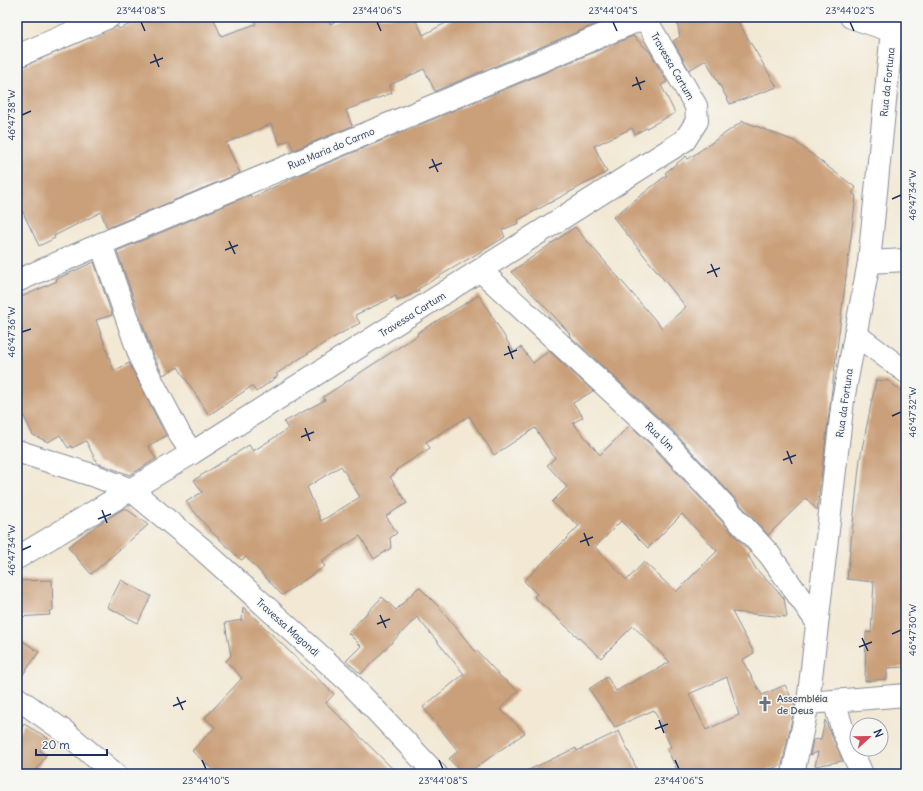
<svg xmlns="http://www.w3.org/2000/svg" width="923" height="791" font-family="Delius,sans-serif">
  <rect width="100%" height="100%" fill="#f6f6f2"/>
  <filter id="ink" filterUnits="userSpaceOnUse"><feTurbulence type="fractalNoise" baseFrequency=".025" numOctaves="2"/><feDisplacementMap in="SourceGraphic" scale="8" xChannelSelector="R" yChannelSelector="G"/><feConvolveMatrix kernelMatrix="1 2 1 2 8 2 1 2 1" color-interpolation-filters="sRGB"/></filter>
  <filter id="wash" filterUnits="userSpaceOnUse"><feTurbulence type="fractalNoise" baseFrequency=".012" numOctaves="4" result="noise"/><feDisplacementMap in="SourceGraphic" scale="16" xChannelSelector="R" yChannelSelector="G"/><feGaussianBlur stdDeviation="0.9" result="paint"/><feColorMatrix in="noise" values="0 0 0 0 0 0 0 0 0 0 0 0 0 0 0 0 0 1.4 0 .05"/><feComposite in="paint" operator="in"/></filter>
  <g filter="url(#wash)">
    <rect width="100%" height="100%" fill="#f2e8d3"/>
    <g id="blocks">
      <!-- building -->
      <g fill="#caa07a" fill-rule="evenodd">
        <path d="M 146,17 L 213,17 L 221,36 L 256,24 L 253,17 L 327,17 L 330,24 L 347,17 L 414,17 L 423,35 L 457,17 L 613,17 L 435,91 L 424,69 L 390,85 L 392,93 L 346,110 L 352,126 L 294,150 L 289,140 L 280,144 L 271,124 L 226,143 L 240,173 L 107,228 L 101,212 L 54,236 L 55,238 L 39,246 L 17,200 L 17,69 L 117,26 L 119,29 Z"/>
        <path d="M 676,17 L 735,17 L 777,87 L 730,104 L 706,60 L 689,70 L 673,41 L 680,37 Z"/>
        <path d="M 633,36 L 650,52 L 667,82 L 661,85 L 675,113 L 635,134 L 632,128 L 594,146 L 607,172 L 518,220 L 519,223 L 502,230 L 505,237 L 418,289 L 419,291 L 397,301 L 396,296 L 355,315 L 360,323 L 329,340 L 299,359 L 276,374 L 278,376 L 256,392 L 252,386 L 209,415 L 178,367 L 163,375 L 154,357 L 117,251 L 250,195 L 252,198 L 299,175 Z"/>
        <path d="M 743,121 L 794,141 L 856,188 L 852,193 L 856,196 L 817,510 L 806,498 L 768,535 L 674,432 L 569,335 L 570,334 L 555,317 L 511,272 L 575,227 L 662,328 L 686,307 L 613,217 L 667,175 L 665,173 L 686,156 L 688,159 Z"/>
        <path d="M 94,262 L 112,315 L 96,320 L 114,371 L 129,363 L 166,436 L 148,446 L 156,459 L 130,475 L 97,463 L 86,441 L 72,448 L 72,446 L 68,448 L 60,435 L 48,442 L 33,435 L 17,402 L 17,299 L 57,281 L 56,279 Z"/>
        <path d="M 479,295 L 514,352 L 521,347 L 533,363 L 549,351 L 593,391 L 573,403 L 583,417 L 573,423 L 600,455 L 630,425 L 656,450 L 750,552 L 748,555 L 756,569 L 784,598 L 787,617 L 732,612 L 754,653 L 742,660 L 762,695 L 785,685 L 795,705 L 782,765 L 757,774 L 679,774 L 667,749 L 671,747 L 654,710 L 615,727 L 589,689 L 607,677 L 616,691 L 670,662 L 633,626 L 601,658 L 534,597 L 537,594 L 524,581 L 579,526 L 552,502 L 567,487 L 547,465 L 555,458 L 535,428 L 494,455 L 469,416 L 426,442 L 430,448 L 396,470 L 397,472 L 390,477 L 407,503 L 386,516 L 397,533 L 390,538 L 391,548 L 374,559 L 360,536 L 321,561 L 325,566 L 282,595 L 246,557 L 241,560 L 209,529 L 186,502 L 202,492 L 194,480 L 249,445 L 253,451 L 288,429 L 284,422 L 325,400 L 323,397 L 418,335 L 417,333 ZM 341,466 L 360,497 L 321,521 L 307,487 ZM 682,514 L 717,551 L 676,592 L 644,562 L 627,580 L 595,547 L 621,521 L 648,548 ZM 727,677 L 739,715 L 706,730 L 689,694 Z"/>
        <path d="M 876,380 L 888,381 L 906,394 L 906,667 L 887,668 L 887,679 L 865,681 L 866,632 L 871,633 L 874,582 L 847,579 L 860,459 Z"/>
        <path d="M 125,508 L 148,525 L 91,574 L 68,547 L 97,525 Z"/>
        <path d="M 52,580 L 53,610 L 49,611 L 50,615 L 17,617 L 18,581 Z"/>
        <path d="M 121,580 L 151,596 L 138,623 L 107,607 Z"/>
        <path d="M 419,587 L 440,608 L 476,652 L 477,651 L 501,677 L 518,691 L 500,709 L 525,733 L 466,774 L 463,774 L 449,759 L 458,751 L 423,707 L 464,674 L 417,617 L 361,674 L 346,661 L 361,646 L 348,633 L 382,597 L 396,610 Z"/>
        <path d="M 243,607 L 334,694 L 326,703 L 398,774 L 217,774 L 192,751 L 215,727 L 205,718 L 242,678 L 226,661 L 231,656 L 225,623 L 242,620 Z"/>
        <path d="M 17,637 L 39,652 L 17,683 Z"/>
        <path d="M 825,720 L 843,761 L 815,766 L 818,752 L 810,755 L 813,740 L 821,739 Z"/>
        <path d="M 24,724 L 48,738 L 40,751 L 46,755 L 34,774 L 17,774 L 17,736 Z"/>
        <path d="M 619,731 L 639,774 L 520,774 L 576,748 L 577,751 Z"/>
      </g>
    </g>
  </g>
  <g filter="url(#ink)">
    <use href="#blocks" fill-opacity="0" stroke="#868c98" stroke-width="1"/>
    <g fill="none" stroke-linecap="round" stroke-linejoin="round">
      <defs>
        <g id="minor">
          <path d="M 851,17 L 892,31 L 906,32"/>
          <path d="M 17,56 L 109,17"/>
          <path d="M 101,244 L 142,362 L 180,435 L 192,453"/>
          <path d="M 869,262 L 906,260"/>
          <path d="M 481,271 L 665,441 L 769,554 L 817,622"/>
          <path d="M 17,281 L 101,244 L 646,17"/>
          <path d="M 855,334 L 906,372"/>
          <path d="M 17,451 L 98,477 L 131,490 L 201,548 L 348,681 L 436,774"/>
          <path d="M 17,558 L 192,453 L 685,140 L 697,121 L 696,106 L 645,18"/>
          <path d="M 17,698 L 64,731 L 115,774"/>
          <path d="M 834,701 L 843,731 L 862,774"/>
          <path d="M 808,703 L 906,695"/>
          <path d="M 793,774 L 808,703 L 843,400 L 869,262 L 892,31"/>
        </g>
      </defs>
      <!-- minor casing -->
      <use href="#minor" stroke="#868c98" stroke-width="24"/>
      <!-- minor -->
      <use href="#minor" stroke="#fff" stroke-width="22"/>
    </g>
  </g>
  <!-- ticks -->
  <path fill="none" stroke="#1b2f5e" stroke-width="1.5" d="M 141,22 L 145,31M 377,22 L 381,31M 613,22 L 617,31M 850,22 L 854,31M 154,54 L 159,67M 150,63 L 163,58M 636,77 L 641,90M 632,86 L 645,81M 22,115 L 31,111M 432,159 L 438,172M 429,168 L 442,163M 892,199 L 901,195M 229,241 L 235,254M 225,250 L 238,245M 711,264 L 717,277M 707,273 L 720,268M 22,332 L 31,329M 508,346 L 513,359M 504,355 L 517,350M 892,416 L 901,412M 305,428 L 310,441M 301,437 L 314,432M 787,451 L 792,464M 783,460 L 796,455M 102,510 L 107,523M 98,519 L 111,514M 584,533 L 589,546M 580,542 L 593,537M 22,550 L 31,546M 380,615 L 386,628M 377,624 L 390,619M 892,634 L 901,630M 862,638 L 868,651M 859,647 L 872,642M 177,697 L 183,710M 173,706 L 186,701M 659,720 L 664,733M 655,729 L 668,724M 202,760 L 206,769M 439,760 L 443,769M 675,760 L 679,769"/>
  <!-- icons -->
  <defs>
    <symbol id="church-bare" viewBox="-9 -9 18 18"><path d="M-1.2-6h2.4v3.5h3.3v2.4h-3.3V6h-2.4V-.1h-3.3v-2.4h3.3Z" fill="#6b7280" stroke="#f6f6f2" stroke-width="2.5" paint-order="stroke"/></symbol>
  </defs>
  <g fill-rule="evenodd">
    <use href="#church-bare" x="754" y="693" width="22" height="22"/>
  </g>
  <g text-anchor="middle" stroke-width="3" stroke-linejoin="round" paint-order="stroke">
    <!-- street labels -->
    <g font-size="10" fill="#1b2f5e" stroke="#f6f6f2">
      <text transform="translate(673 66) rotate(60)" y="4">Travessa Cartum</text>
      <text transform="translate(887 82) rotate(-84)" y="4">Rua da Fortuna</text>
      <text transform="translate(331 148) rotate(-23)" y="4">Rua Maria do Carmo</text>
      <text transform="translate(412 314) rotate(-32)" y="4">Travessa Cartum</text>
      <text transform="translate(844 403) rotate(-82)" y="4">Rua da Fortuna</text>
      <text transform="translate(660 436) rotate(44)" y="4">Rua Um</text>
      <text transform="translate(288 627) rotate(42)" y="4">Travessa Magondi</text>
    </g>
    <!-- worship labels -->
    <g font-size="10" font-weight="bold" fill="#5b616d" stroke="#f6f6f2" text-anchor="start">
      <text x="777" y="702">Assembléia<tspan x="777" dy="12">de Deus</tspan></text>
    </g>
  </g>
  <!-- margin -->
  <rect width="923" height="791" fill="none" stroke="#f6f6f2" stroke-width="44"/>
  <!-- north arrow -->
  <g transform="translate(869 737) rotate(68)"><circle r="19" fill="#f6f6f2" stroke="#9ea6b7"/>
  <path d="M0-3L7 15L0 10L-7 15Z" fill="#d1495b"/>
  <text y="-6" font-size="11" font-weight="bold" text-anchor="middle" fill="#1b2f5e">N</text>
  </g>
  <!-- scale -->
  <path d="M36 749v6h71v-6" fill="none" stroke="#1b2f5e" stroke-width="2"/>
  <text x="42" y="749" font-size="12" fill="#1b2f5e" stroke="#f6f6f2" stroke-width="3" paint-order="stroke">20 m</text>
  <rect x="22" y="22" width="879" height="747" fill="none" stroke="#1b2f5e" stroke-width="1.5"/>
  <g font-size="10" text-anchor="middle" fill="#1b2f5e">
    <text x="141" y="14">23°44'08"S</text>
    <text x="377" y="14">23°44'06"S</text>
    <text x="613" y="14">23°44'04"S</text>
    <text x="850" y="14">23°44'02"S</text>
    <text transform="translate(11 115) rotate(-90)" y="4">46°47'38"W</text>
    <text transform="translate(912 195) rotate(-90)" y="4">46°47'34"W</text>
    <text transform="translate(11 332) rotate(-90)" y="4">46°47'36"W</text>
    <text transform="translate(912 412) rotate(-90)" y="4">46°47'32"W</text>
    <text transform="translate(11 550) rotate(-90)" y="4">46°47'34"W</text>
    <text transform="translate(912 630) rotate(-90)" y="4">46°47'30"W</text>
    <text x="206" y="784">23°44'10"S</text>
    <text x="443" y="784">23°44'08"S</text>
    <text x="679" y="784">23°44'06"S</text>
  </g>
</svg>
